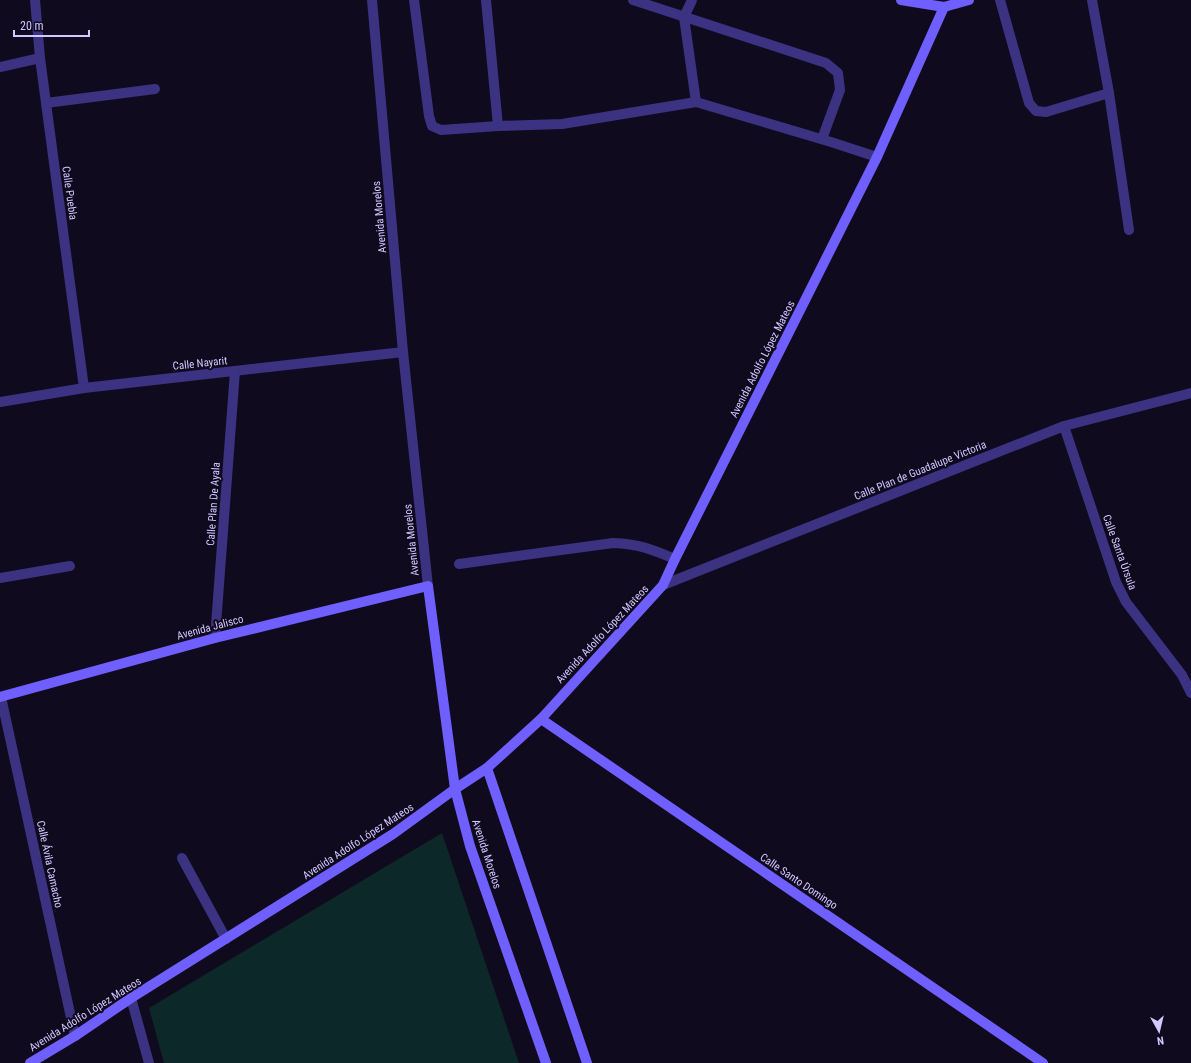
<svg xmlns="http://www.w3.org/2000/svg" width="1191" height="1063" font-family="'Roboto Condensed',sans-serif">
  <rect width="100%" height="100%" fill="#100a1f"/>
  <!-- green -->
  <path fill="#0d2829" d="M 442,833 L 519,1063 L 164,1063 L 149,1008 Z"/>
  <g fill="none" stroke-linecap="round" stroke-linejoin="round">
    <!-- lane -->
    <g stroke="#3b3282" stroke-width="10">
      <path d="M 414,0 L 429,116 L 432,126 L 441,130 L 498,126 L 562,124 L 696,102 L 831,142 L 877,157"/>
      <path d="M 486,0 L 498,126"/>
      <path d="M 633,0 L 826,63 L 838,73 L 840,90 L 822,139"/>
      <path d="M 692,0 L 684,17 L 696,102"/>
      <path d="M 1000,0 L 1029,103 L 1036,111 L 1046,112 L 1109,93"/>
      <path d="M 1092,0 L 1109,93 L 1129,230"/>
      <path d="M 459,564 L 613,543 C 639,544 651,549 675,559"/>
    </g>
    <!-- street -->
    <g stroke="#3b3282" stroke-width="10">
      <path d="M 35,0 L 40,58 L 84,388"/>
      <path d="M 372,0 L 403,352 L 428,586"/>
      <path d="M 0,67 L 40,58"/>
      <path d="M 46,103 L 155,89"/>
      <path d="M 0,402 L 84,388 L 403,352"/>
      <path d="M 1064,426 L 1116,582 L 1126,602 L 1182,675 L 1191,693"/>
      <path d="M 0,578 L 70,566"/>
      <path d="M 663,585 L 1064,426 L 1191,393"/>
      <path d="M 215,638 L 235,371"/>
      <path d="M 1,697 L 75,1036"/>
      <path d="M 182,858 L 226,939"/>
      <path d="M 131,998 L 149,1063"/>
    </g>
    <!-- secondary -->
    <g stroke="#705fff" stroke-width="10">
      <path d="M 901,0 L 944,7 L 969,0"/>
      <path d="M 0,697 L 215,638 L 428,586 L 455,789 L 470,846 L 546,1063"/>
      <path d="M 541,719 L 1043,1063"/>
      <path d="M 487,768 L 587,1063"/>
      <path d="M 30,1063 L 75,1036 L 131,998 L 393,834 L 455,789 L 487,768 L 541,719 L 663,585 L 675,559 L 877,157 L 944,7"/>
    </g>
  </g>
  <g text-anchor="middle" stroke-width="4" stroke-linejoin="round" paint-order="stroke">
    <!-- street labels -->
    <g font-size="11" fill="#d3c8ff" stroke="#100a1f">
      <text transform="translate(70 193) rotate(82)" y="4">Calle Puebla</text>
      <text transform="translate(379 217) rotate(-95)" y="4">Avenida Morelos</text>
      <text transform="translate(762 359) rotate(-63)" y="4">Avenida Adolfo López Mateos</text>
      <text transform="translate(200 363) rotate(-6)" y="4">Calle Nayarit</text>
      <text transform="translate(920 470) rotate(-22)" y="4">Calle Plan de Guadalupe Victoria</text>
      <text transform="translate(213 504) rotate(-86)" y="4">Calle Plan De Ayala</text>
      <text transform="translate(411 540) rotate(-96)" y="4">Avenida Morelos</text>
      <text transform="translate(1120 552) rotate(70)" y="4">Calle Santa Úrsula</text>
      <text transform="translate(210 627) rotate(-15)" y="4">Avenida Jalisco</text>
      <text transform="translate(602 634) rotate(-47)" y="4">Avenida Adolfo López Mateos</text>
      <text transform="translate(358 841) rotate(-33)" y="4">Avenida Adolfo López Mateos</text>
      <text transform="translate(487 854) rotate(72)" y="4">Avenida Morelos</text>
      <text transform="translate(50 864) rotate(78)" y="4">Calle Ávila Camacho</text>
      <text transform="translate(799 881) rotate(34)" y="4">Calle Santo Domingo</text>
      <text transform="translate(85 1014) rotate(-32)" y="4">Avenida Adolfo López Mateos</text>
    </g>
  </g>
  <!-- north arrow -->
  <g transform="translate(1159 1031) rotate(172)" stroke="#100a1f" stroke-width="3" paint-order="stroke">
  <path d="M0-3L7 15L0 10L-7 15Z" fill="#d3c8ff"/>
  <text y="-6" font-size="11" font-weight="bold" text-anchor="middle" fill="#d3c8ff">N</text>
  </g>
  <!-- scale -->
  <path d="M14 30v6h75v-6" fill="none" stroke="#d3c8ff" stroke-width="2"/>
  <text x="20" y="30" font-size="12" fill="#d3c8ff" stroke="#100a1f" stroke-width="3" paint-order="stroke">20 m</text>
</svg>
